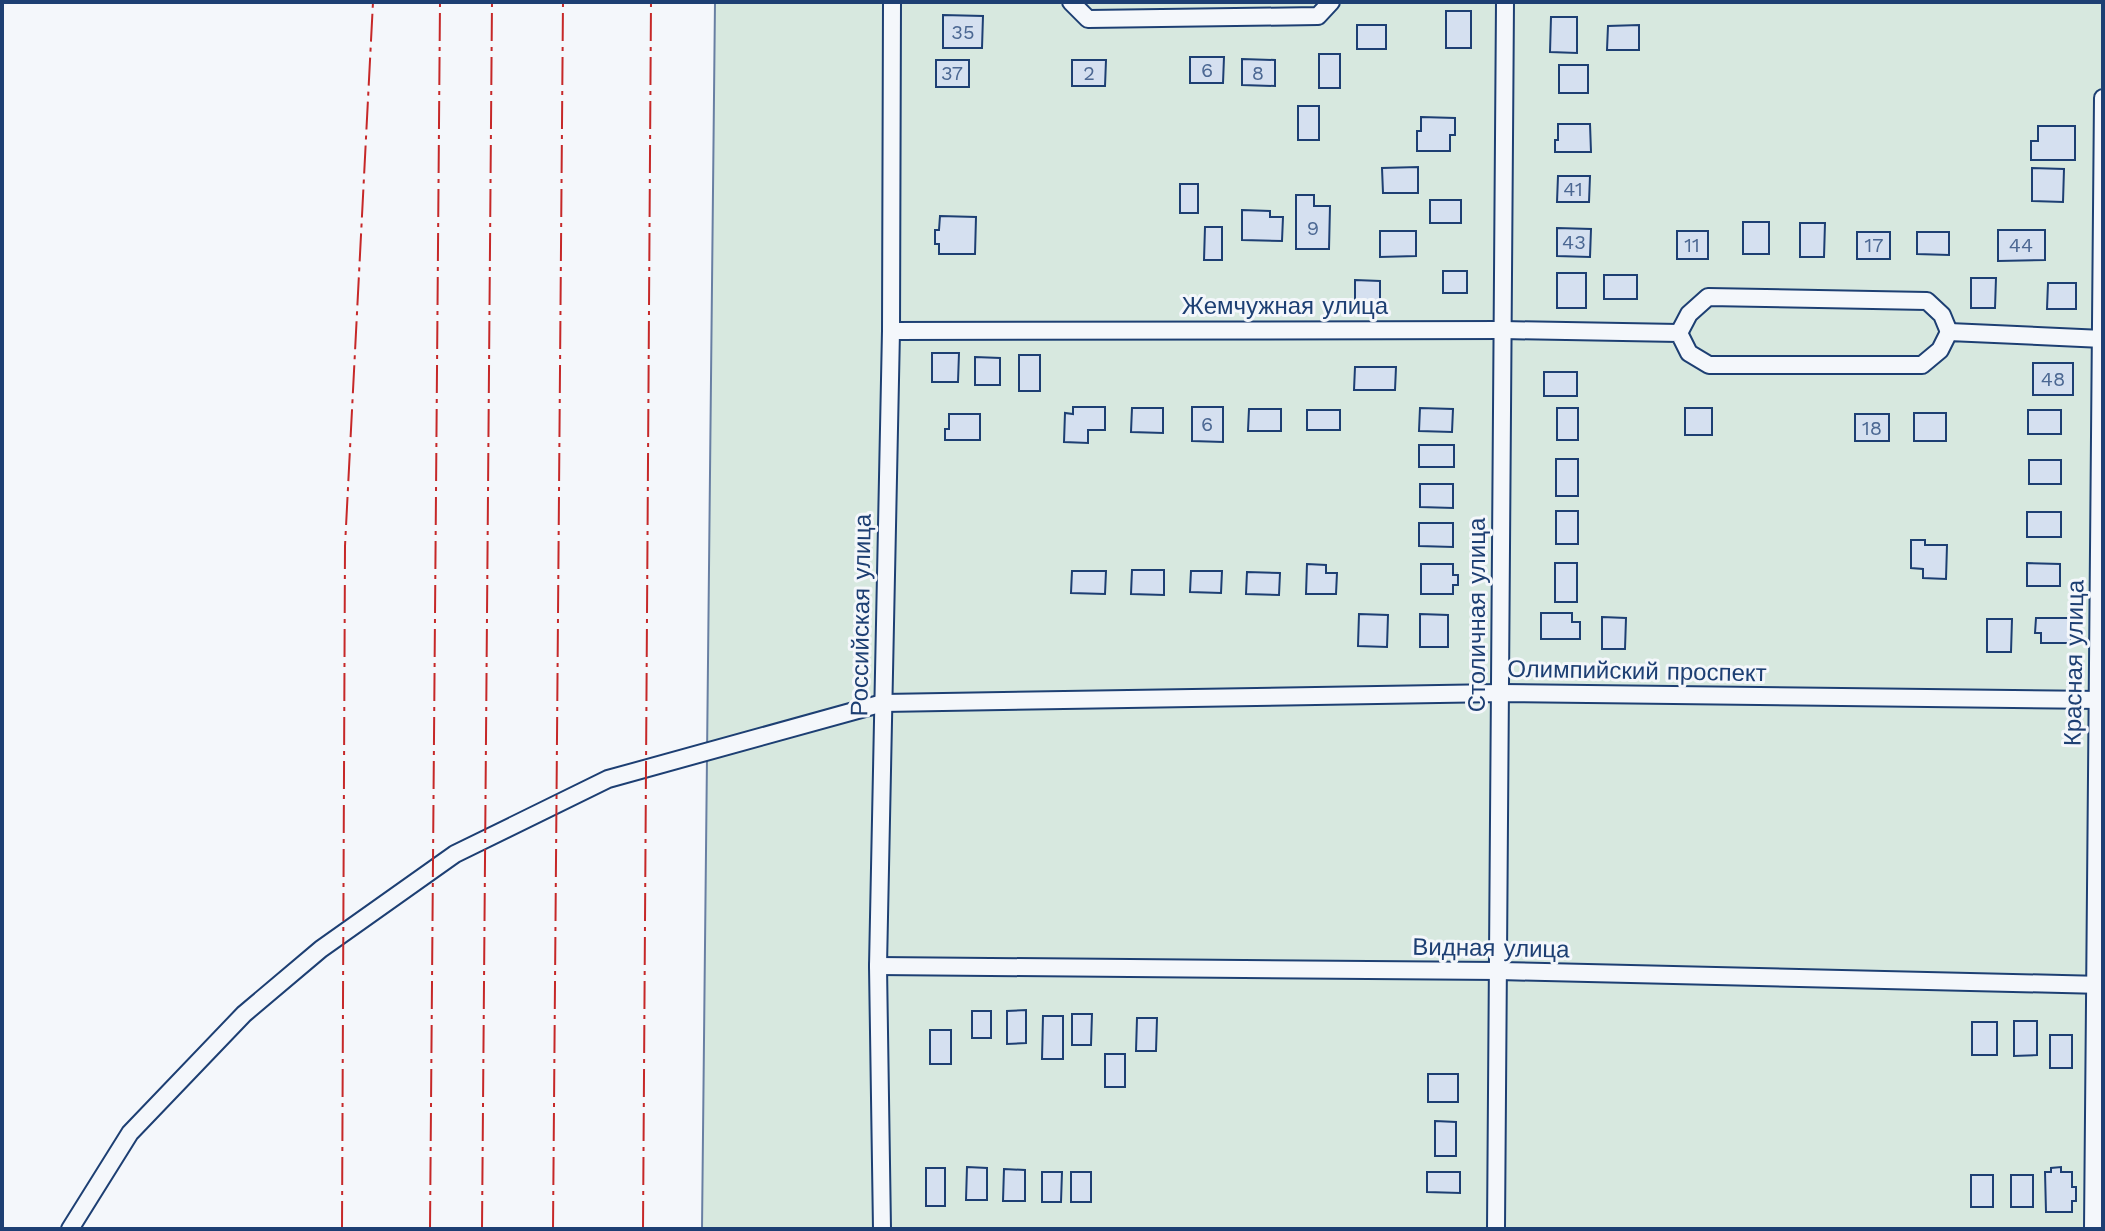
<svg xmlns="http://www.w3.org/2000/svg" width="2105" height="1231" font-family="'Work Sans',sans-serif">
  <rect width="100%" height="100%" fill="#f4f7fb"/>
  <!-- green -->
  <path fill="#d7e8df" stroke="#687fa3" stroke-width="2" d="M 715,2 L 2103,2 L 2103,1229 L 702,1229 Z"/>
  <!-- building -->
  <g fill="#d5e0f0" stroke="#1d3f73" stroke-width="2">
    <rect x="1446" y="11" width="25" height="37"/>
    <path d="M 943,15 L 983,16 L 982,48 L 943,48 Z"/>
    <path d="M 1551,17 L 1577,17 L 1577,53 L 1550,52 Z"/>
    <rect x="1357" y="25" width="29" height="24"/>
    <path d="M 1639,25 L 1639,50 L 1607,50 L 1608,26 Z"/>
    <rect x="1319" y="54" width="21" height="34"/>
    <path d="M 1190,57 L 1224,57 L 1223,83 L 1190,83 Z"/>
    <path d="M 1242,59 L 1275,60 L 1275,86 L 1242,85 Z"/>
    <rect x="936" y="60" width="33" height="27"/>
    <path d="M 1072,60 L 1106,60 L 1105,86 L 1072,86 Z"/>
    <rect x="1559" y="65" width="29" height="28"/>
    <rect x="1298" y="106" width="21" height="34"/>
    <path d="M 1421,117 L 1455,118 L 1455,135 L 1450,135 L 1450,151 L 1417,151 L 1417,131 L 1421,131 Z"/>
    <path d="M 1558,124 L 1590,124 L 1591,152 L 1555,152 L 1555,140 L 1558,140 Z"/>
    <path d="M 2038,126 L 2075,126 L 2075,160 L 2031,160 L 2031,141 L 2038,141 Z"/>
    <path d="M 1418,167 L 1418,193 L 1383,193 L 1382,168 Z"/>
    <path d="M 2032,168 L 2064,169 L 2063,202 L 2032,201 Z"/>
    <path d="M 1558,176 L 1590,176 L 1589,202 L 1557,202 Z"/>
    <rect x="1180" y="184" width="18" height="29"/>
    <path d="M 1296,195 L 1314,195 L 1314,206 L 1330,206 L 1329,249 L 1296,249 Z"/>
    <rect x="1430" y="200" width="31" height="23"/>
    <path d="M 1242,210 L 1270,211 L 1270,217 L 1283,217 L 1282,241 L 1242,240 Z"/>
    <path d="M 940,216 L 976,217 L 975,254 L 939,254 L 939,244 L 935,244 L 935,230 L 939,230 Z"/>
    <rect x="1743" y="222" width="26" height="32"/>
    <path d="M 1800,223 L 1825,223 L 1824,257 L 1800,257 Z"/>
    <path d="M 1205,227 L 1222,227 L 1222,260 L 1204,260 Z"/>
    <path d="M 1557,228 L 1591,229 L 1590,257 L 1557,256 Z"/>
    <path d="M 1998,230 L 2045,230 L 2045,260 L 1998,261 Z"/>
    <path d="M 1380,231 L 1416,231 L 1416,256 L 1380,257 Z"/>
    <rect x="1677" y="231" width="31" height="28"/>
    <rect x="1857" y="232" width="33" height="27"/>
    <path d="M 1917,232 L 1949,232 L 1949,255 L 1917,254 Z"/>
    <rect x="1443" y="271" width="24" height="22"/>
    <rect x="1557" y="273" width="29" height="35"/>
    <rect x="1604" y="275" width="33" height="24"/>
    <path d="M 1971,278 L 1996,278 L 1995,308 L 1971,308 Z"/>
    <path d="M 1355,280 L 1380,281 L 1380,303 L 1355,303 Z"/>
    <path d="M 2048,283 L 2076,283 L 2076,309 L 2047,309 Z"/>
    <path d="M 932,353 L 959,353 L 958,382 L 932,382 Z"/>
    <rect x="1019" y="355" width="21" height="36"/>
    <path d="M 975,357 L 1000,358 L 1000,385 L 975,385 Z"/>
    <rect x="2033" y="363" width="40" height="32"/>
    <path d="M 1355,367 L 1396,367 L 1395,390 L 1354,390 Z"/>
    <rect x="1544" y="372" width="33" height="24"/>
    <path d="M 1073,407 L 1105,407 L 1105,430 L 1088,430 L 1088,443 L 1064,442 L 1065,413 L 1073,414 Z"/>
    <path d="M 1192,407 L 1223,407 L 1223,442 L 1192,441 Z"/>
    <path d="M 1132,408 L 1163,408 L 1163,433 L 1131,432 Z"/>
    <path d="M 1420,408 L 1453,409 L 1452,432 L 1419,431 Z"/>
    <rect x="1557" y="408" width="21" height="32"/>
    <rect x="1685" y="408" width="27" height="27"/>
    <path d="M 1249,409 L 1281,409 L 1281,431 L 1248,431 Z"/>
    <rect x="1307" y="410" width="33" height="20"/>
    <rect x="2028" y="410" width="33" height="24"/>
    <rect x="1914" y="413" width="32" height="28"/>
    <path d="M 949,414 L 980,414 L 980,440 L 945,440 L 945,429 L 949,429 Z"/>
    <rect x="1855" y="414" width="34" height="27"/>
    <rect x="1419" y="445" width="35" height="22"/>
    <rect x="1556" y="459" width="22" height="37"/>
    <rect x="2029" y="460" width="32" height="24"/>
    <path d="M 1420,484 L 1453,484 L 1453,508 L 1420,507 Z"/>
    <rect x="1556" y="511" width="22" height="33"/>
    <rect x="2027" y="512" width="34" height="25"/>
    <path d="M 1419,523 L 1453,523 L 1453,547 L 1419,546 Z"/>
    <path d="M 1911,540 L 1925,540 L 1925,545 L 1947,545 L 1946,579 L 1923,578 L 1923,569 L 1911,568 Z"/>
    <rect x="1555" y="563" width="22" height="39"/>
    <path d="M 2027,563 L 2060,564 L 2060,586 L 2027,586 Z"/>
    <path d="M 1307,564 L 1326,565 L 1326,573 L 1337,573 L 1336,594 L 1306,594 Z"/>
    <path d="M 1421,564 L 1453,564 L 1453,575 L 1458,575 L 1458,585 L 1453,585 L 1453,594 L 1421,594 Z"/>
    <path d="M 1132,570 L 1164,570 L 1164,595 L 1131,594 Z"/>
    <path d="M 1072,571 L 1106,571 L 1105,594 L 1071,593 Z"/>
    <path d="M 1191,571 L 1222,571 L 1221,593 L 1190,592 Z"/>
    <path d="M 1247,572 L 1280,573 L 1279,595 L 1246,594 Z"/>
    <path d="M 1541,613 L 1572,613 L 1572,622 L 1580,622 L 1580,639 L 1541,639 Z"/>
    <path d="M 1359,614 L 1388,615 L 1387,647 L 1358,646 Z"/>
    <path d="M 1420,614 L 1448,615 L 1448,647 L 1420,647 Z"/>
    <path d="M 1602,617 L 1626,618 L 1625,649 L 1602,649 Z"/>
    <path d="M 2036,618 L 2072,618 L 2071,643 L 2041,643 L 2041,633 L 2035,633 Z"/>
    <path d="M 1987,619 L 2012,619 L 2011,652 L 1987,652 Z"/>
    <path d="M 1026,1010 L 1026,1043 L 1007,1044 L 1007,1011 Z"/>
    <rect x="972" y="1011" width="19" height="27"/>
    <path d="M 1072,1014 L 1092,1014 L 1091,1045 L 1072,1045 Z"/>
    <path d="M 1043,1016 L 1063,1016 L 1063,1059 L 1042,1059 Z"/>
    <path d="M 1137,1018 L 1157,1018 L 1156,1051 L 1136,1051 Z"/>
    <path d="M 2014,1021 L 2037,1021 L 2037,1055 L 2014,1056 Z"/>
    <rect x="1972" y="1022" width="25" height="33"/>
    <rect x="930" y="1030" width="21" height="34"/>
    <rect x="2050" y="1035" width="22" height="33"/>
    <rect x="1105" y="1054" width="20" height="33"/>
    <rect x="1428" y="1074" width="30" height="28"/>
    <path d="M 1435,1121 L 1456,1122 L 1456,1156 L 1435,1156 Z"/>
    <path d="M 967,1167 L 987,1168 L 987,1200 L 966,1200 Z"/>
    <path d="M 2061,1167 L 2061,1172 L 2072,1172 L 2072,1187 L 2076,1187 L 2076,1201 L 2072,1201 L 2072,1212 L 2046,1212 L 2045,1172 L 2051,1172 L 2051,1168 Z"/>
    <rect x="926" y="1168" width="19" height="38"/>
    <path d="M 1004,1169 L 1025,1170 L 1025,1201 L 1003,1201 Z"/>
    <path d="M 1042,1172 L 1062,1172 L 1061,1202 L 1042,1202 Z"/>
    <rect x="1071" y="1172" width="20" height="30"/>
    <path d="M 1427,1172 L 1460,1172 L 1460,1193 L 1427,1192 Z"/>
    <rect x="1971" y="1175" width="22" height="32"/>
    <rect x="2011" y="1175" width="22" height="32"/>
  </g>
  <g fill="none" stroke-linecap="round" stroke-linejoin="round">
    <defs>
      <g id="street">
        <path d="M 1071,2 L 1088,19 L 1318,16 L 1331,2"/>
        <path d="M 891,331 L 1503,330 L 1679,333 L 1689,353 L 1709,365 L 1922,365 L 1940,350 L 1949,332 L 2103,339"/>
        <path d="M 1679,333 L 1689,314 L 1708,297 L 1927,301 L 1942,315 L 1949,332"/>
        <path d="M 878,966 L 1499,971 L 2103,985"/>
        <path d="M 70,1229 L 130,1133 L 244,1014 L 321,949 L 455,854 L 608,779 L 883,703 L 1500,693 L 2103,700"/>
        <path d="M 882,1229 L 878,966 L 891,331 L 892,2"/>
        <path d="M 1496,1229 L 1505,2"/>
        <path d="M 2093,1229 L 2103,98"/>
      </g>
    </defs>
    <!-- street casing -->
    <use href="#street" stroke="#1d3f73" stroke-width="20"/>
    <!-- street -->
    <use href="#street" stroke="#f4f7fb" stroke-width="16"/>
    <!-- power -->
    <g stroke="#c62828" stroke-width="2" stroke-dasharray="28 6 4 6" stroke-linecap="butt">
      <path d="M 342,1229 L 345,546 L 373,2"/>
      <path d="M 430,1229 L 440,2"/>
      <path d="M 482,1229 L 492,2"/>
      <path d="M 553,1229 L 563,2"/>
      <path d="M 643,1229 L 651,2"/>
    </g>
  </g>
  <g text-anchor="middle" stroke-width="6" stroke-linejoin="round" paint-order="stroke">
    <!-- number labels -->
    <g font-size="20" fill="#4b6792">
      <text x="963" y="39">35</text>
      <text x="1207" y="77">6</text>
      <text x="952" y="80">37</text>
      <text x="1089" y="80">2</text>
      <text x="1258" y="80">8</text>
      <text x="1573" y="196">41</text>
      <text x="1313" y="235">9</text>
      <text x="1574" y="249">43</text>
      <text x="1692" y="252">11</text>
      <text x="1874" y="252">17</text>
      <text x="2021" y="252">44</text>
      <text x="2053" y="386">48</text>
      <text x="1207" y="431">6</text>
      <text x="1872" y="435">18</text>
    </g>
    <!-- street labels -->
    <g font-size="24" fill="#1d3f73" stroke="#f4f7fb">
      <text x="1285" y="314">Жемчужная улица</text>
      <text transform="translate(861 615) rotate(-89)" y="8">Российская улица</text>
      <text transform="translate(1477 615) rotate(-90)" y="8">Столичная улица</text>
      <text transform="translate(2074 663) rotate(-89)" y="8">Красная улица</text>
      <text transform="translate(1637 671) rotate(1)" y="8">Олимпийский проспект</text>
      <text transform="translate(1491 948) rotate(1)" y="8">Видная улица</text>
    </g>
  </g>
  <!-- border -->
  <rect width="2105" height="1231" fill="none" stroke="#1d3f73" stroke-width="8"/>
</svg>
